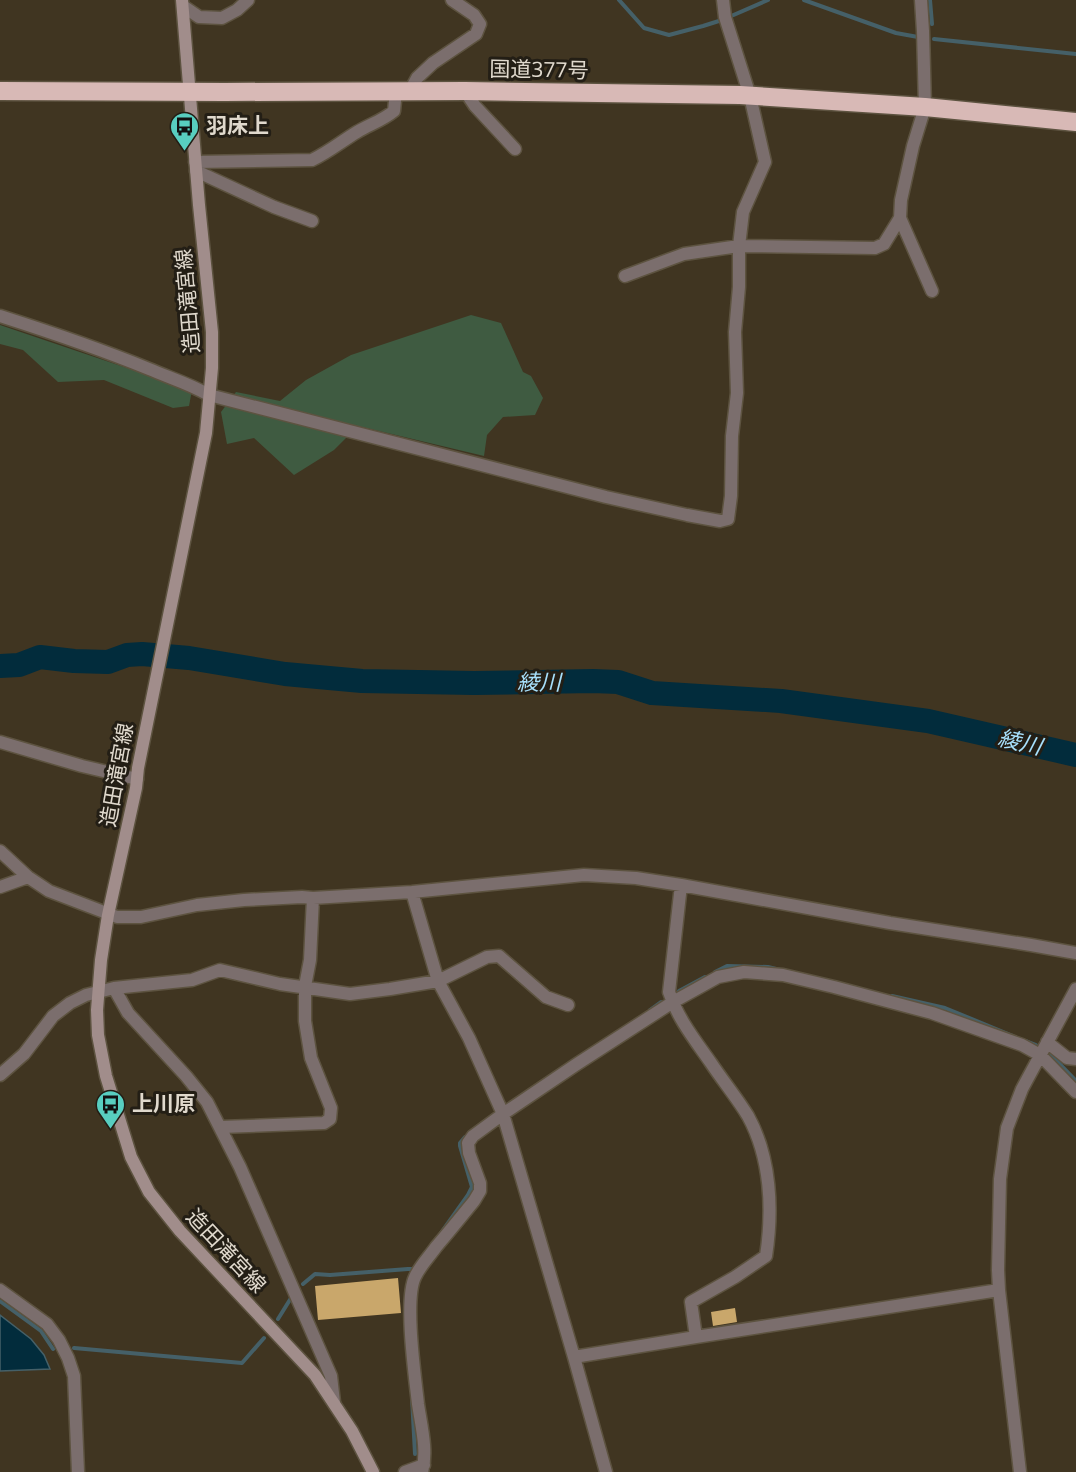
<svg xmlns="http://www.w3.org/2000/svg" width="1076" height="1472" font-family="'Open Sans','Noto Sans JP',sans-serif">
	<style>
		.green { fill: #3f5b41 }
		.water { fill: #022c3c; stroke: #456068; stroke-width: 1.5 }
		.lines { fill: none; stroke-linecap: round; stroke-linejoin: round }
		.stream { stroke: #456068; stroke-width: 4 }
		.river { stroke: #022c3c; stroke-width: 24 }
		.building { fill: #c9a76b }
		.street-casing { stroke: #5d5340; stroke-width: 15 }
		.secondary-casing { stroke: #5d5340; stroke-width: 15 }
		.highway-casing { stroke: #5d5340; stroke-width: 21 }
		.street { stroke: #7b6e6d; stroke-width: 12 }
		.secondary { stroke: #a18d8b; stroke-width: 12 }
		.highway { stroke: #d8b9b6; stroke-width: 18 }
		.labels { text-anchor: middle; stroke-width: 6; stroke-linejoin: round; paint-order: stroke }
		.street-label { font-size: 21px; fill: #e0d9cd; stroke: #231e15 }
		.poi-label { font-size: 21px; font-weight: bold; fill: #e0d9cd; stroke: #231e15; text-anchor: start }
		.water-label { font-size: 22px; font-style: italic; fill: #a7e0fc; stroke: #231e15 }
	</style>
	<rect width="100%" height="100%" fill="#403521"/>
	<path class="green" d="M471,315L501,323L523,372L531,376L543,398L535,415L503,417L487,435L484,456L358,426L334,450L294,475L254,438L227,444L221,412L236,392L280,401L306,380L351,355Z
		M0,325L192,390L189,406L173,408L104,380L58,382L23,350L0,344Z"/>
	<path class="water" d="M0,1315L31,1339L44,1355L50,1369L0,1371Z"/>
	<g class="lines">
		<path class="stream" d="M619,0L644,28L669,35L703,26L722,20L768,0
			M804,0L896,33L918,37
			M930,0L932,24
			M934,39L1076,54
			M715,972L727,966L768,967L780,970
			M679,991L705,977
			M892,996L945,1008L1013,1036
			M650,1010L661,1002
			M1026,1041L1036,1045
			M1049,1053L1076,1081
			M441,1233L468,1195L472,1187L460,1146V1143L465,1137
			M303,1284L315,1274L330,1275L408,1269H413
			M0,1301L41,1331L53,1349
			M278,1319L291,1298
			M74,1348L242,1363L264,1338
			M412,1398L415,1454"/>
		<path class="river" d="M0,666L19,665L40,657L74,661L108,662L127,655L142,654L189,658L285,674L362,681L474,683L593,681L618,682L652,693L781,701L928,721L1076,755"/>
	</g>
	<path class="building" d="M398,1278L401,1313L318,1320L315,1286Z
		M735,1308L737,1322L713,1326L711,1312Z"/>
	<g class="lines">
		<defs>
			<path id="street" d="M183,6L199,17L222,18L237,10L248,0
				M410,91L417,78L433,63L476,34L480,24L474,15L452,0
				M465,91L475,106L515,149
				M195,162L312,160C329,152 342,141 357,132C370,124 382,121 394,111L396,91
				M196,171L274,207L312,221
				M900,218L932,291
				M625,276L684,254L739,246L875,248L884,244L900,218L901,200L913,146L925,107L923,31L921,0
				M0,316C50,332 100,349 149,369C170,378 190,384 209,395L606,497L687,515L720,521L728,519L731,496L732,436L737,393L735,332L739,287V246L743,212L765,162L750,96L725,17L723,0
				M0,742L82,766L137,779
				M0,851L28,877L49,891L117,917H141L197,905L244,900L302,897L313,898L412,892L584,875L636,878L681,885L890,923L1031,945L1076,953
				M0,887L28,877
				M412,892L438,981L469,1038L503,1114L574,1357
				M114,988L192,980L220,970L280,984L350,994L390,989L438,981L487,957L499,956L546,997L568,1005
				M1047,1042L1067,1058L1076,1059
				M0,1075L24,1054L53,1016L70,1003L86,995L114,988L128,1013L186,1076L207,1102L240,1167L331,1376L334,1402
				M221,1127L324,1123L330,1119L331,1108L311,1058L305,1021V986L310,960L313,898
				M0,1290L47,1324L59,1340L68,1358L74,1376L78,1472
				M696,1337L999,1290
				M405,1472L424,1465
				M422,1472C428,1451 421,1425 418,1404C415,1376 404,1300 415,1277C420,1266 429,1257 436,1247C449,1232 461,1217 474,1201L480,1191V1183L469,1153L468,1143L473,1136L503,1114L577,1064L673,1002L718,977L744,972L783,975L834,987L932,1013L1022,1045L1040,1055L1076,1092
				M606,1472L574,1357L696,1337L691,1302L735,1277L766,1256C773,1210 771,1158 748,1116C737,1098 723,1081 711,1063C695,1040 678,1019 669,992L681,885
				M1020,1472L999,1290L998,1270L1000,1179L1007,1128L1022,1089L1076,989"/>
			<path id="secondary" d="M182,0L199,205L212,332V368L206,433L138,768L136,788L108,915L101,960L97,1010L98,1035L106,1076L131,1157L149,1192L180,1231L315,1375L352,1431L373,1472"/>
			<path id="highway" d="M0,91L225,92L465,91L740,95L925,107L1076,122"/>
		</defs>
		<use href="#street" class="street-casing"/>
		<use href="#secondary" class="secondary-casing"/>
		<use href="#highway" class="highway-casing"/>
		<use href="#street" class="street"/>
		<use href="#secondary" class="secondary"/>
		<use href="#highway" class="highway"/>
	</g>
	<defs>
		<symbol id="bus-pin" viewBox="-11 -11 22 30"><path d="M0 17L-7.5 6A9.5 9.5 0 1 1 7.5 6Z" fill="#58cec0" stroke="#231e15"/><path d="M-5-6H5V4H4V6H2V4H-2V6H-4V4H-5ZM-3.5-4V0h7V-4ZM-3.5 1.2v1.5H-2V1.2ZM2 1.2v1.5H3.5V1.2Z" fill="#111"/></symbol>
	</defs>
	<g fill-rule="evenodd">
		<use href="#bus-pin" x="168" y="110" width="33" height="45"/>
		<use href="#bus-pin" x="94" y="1088" width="33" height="45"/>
	</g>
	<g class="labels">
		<g class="street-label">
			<text transform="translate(539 70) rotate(1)" y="7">国道377号</text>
			<text transform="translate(188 301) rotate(-95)" y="7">造田滝宮線</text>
			<text transform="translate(117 775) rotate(-80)" y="7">造田滝宮線</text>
			<text transform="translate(226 1251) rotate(47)" y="7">造田滝宮線</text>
		</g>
		<g class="poi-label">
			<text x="206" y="133">羽床上</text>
			<text x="132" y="1111">上川原</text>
		</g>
		<g class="water-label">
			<text x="539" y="690">綾川</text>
			<text transform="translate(1020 742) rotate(13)" y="8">綾川</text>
		</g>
	</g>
</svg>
